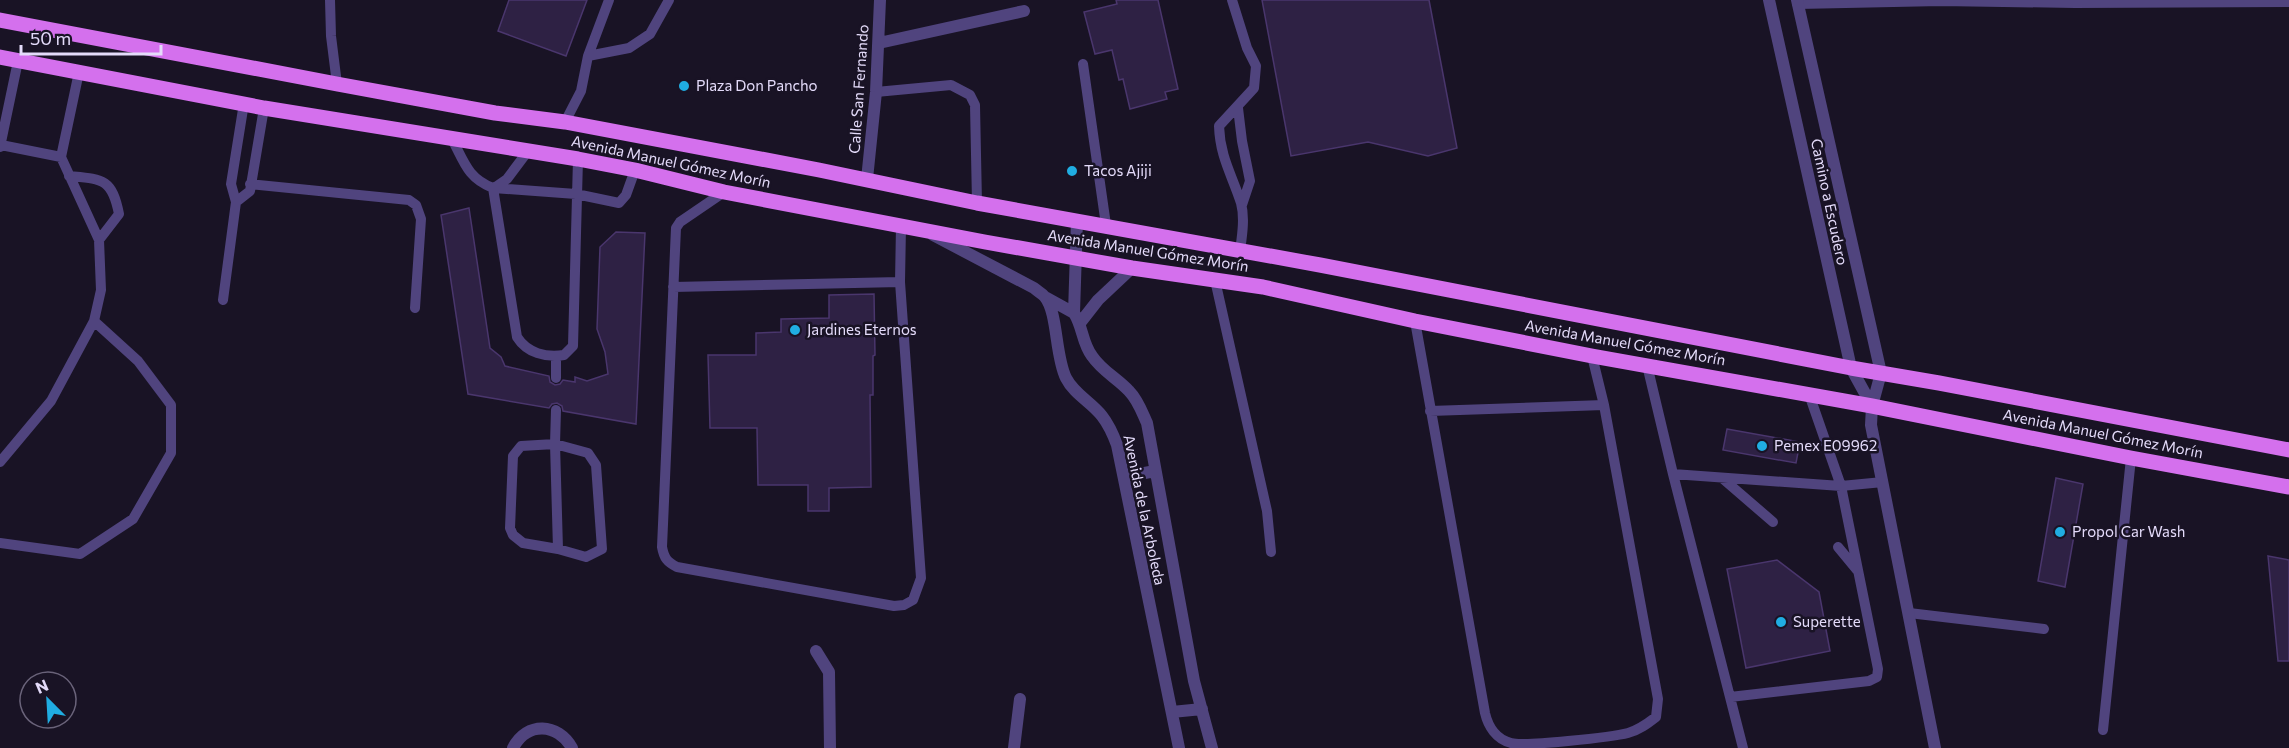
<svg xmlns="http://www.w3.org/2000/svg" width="2289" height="748" font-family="Commissioner,sans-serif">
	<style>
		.building { fill: #2e2144; stroke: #4a366d; stroke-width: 1.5 }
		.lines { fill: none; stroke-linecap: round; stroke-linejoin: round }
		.service { stroke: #50447e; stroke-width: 10 }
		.minor { stroke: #50447e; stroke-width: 12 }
		.tertiary { stroke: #50447e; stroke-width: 12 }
		.primary { stroke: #d470ed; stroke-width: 15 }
		.poi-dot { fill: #20ade2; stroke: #191325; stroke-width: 2 }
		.labels { text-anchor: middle; stroke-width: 5; stroke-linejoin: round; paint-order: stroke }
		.poi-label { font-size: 15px; fill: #e4dbfa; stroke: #191325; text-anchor: start }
		.street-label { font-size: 15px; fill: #e4dbfa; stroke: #191325 }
	</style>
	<rect width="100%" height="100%" fill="#191325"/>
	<path class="building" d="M509,0H587L566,56L498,31Z
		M1116,0H1158L1178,89L1165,92L1167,99L1130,109L1123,79L1119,80L1112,50L1095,54L1084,12L1117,4Z
		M1262,0H1429L1457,148L1428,156L1368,142L1291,156Z
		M469,208L490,348L501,357L505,366L549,376L550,382L555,385L560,384L563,380L575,382V377L587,381L608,374L605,352L597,329L600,247L616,232L645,233L636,424L563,411L562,406L557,403L552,404L549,408L468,394L441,215Z
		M874,294L875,355L873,356V395H870L871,487L829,488V511H808V485H758L757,428H710L708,355H756V333L781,332V319L829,318V295Z
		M1727,429L1800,442L1796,463L1723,450Z
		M2056,478L2083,484L2065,587L2038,581Z
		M2268,556L2289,560V661H2278Z
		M1777,560L1819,592L1830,651L1746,668L1727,569Z"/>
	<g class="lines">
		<path class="service" d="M330,0L331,36L337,84
			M1232,0L1247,48L1256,66L1254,88L1219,126C1220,157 1232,175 1241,203C1245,218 1242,236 1240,251
			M588,56L629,48L650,34L669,0
			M1083,64L1106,225
			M876,92L951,85L970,95L975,105L977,203
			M1238,108L1242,141L1250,181L1242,205
			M565,122L581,91L588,56L609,0
			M451,137C464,161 467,178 493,188L517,337C527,353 546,358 564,355L573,346L578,159
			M1,145L61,157
			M0,147L18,61
			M69,176C102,179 112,178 119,214L99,240
			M250,184L409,200L416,205L421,219L415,308
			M493,188L576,194L619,203L626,195L635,170
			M494,188L507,179L528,151
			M724,192L680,222L676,228L662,547C664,558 667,562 677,567L894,606L904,605L913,600L921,578L900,282L901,226
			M236,202L250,191L264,108
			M1215,280L1267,511L1271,552
			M673,287L900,282
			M223,300L236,202L231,184L244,103
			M1415,321L1485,713C1488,726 1496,739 1511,743C1522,747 1613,737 1628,733C1639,730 1647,724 1656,717L1658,699L1604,405L1592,356
			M1647,365L1673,474L1743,748
			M556,378V356
			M1809,394L1841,486L1883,482
			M556,410L555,444L558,549
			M1430,411L1604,405
			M555,444L588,453L596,465L602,549L586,557L558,549L523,543L513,535L510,528L513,456L521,446Z
			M0,462L51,401L94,321L101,290L99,240L61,157L79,72
			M1673,474L1841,486L1878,669L1877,677L1869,681L1730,697
			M1722,478L1773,522
			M0,543L80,554L133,519L171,453V405L138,361L94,321
			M1838,547L1857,570
			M1909,613L2044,629
			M2103,730L2131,458"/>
		<path class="minor" d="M1798,3L1941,0L2075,2L2289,1
			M879,43L1024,11
			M867,179L876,92L880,0
			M1077,220L1074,313C1083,327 1082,343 1092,356C1102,371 1117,378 1129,391C1138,400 1142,412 1147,423L1194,681L1212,748
			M933,235L1034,288C1037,291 1042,293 1045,297C1058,313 1055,356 1066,378C1074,394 1091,402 1102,416C1109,425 1113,434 1117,445L1179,748
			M1045,297L1074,313
			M1080,323L1098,300L1132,268
			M1124,477L1155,471
			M816,651L829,672L830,748
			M1172,712L1202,709
			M513,748C527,721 558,723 572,748
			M1014,748L1020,699"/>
		<path class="tertiary" d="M1769,0L1851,368L1872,406
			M1797,0L1881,373L1872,406L1871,425L1935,748"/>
		<path class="primary" d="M0,20L337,84L495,113L565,122L819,170L977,203L1320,265L1851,368L1939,383L2289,450
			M0,57L264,108L578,159L635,170L724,192L985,242L1132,268L1263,287L1415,321L1592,356L1872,406L2131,458L2289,487"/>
	</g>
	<g class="poi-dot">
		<circle cx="684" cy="86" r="6"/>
		<circle cx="1072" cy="171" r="6"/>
		<circle cx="795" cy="330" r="6"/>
		<circle cx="1762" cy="446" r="6"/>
		<circle cx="2060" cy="532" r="6"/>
		<circle cx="1781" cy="622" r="6"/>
	</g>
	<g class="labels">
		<g class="poi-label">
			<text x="696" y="91">Plaza Don Pancho</text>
			<text x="1084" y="176">Tacos Ajiji</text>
			<text x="807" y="335">Jardines Eternos</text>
			<text x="1774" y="451">Pemex E09962</text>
			<text x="2072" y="537">Propol Car Wash</text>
			<text x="1793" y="627">Superette</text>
		</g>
		<g class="street-label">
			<text transform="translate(859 89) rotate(-86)" y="5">Calle San Fernando</text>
			<text transform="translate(671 162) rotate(12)" y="5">Avenida Manuel Gómez Morín</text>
			<text transform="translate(1829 202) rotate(78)" y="5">Camino a Escudero</text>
			<text transform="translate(1148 251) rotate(9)" y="5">Avenida Manuel Gómez Morín</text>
			<text transform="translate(1625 343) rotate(10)" y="5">Avenida Manuel Gómez Morín</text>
			<text transform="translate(2103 434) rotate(11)" y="5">Avenida Manuel Gómez Morín</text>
			<text transform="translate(1144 510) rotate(78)" y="5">Avenida de la Arboleda</text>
		</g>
	</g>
	<g transform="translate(48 700) rotate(336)"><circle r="28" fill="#191325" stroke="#6a637a" stroke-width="1.5"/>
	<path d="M0-4.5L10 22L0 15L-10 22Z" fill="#20ade2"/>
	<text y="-9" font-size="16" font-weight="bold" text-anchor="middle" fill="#e4dbfa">N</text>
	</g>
	<path d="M21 45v9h140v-9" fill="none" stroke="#e4dbfa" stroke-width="3"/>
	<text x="30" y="45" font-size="18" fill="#e4dbfa" stroke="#191325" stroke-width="4.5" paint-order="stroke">50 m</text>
</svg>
